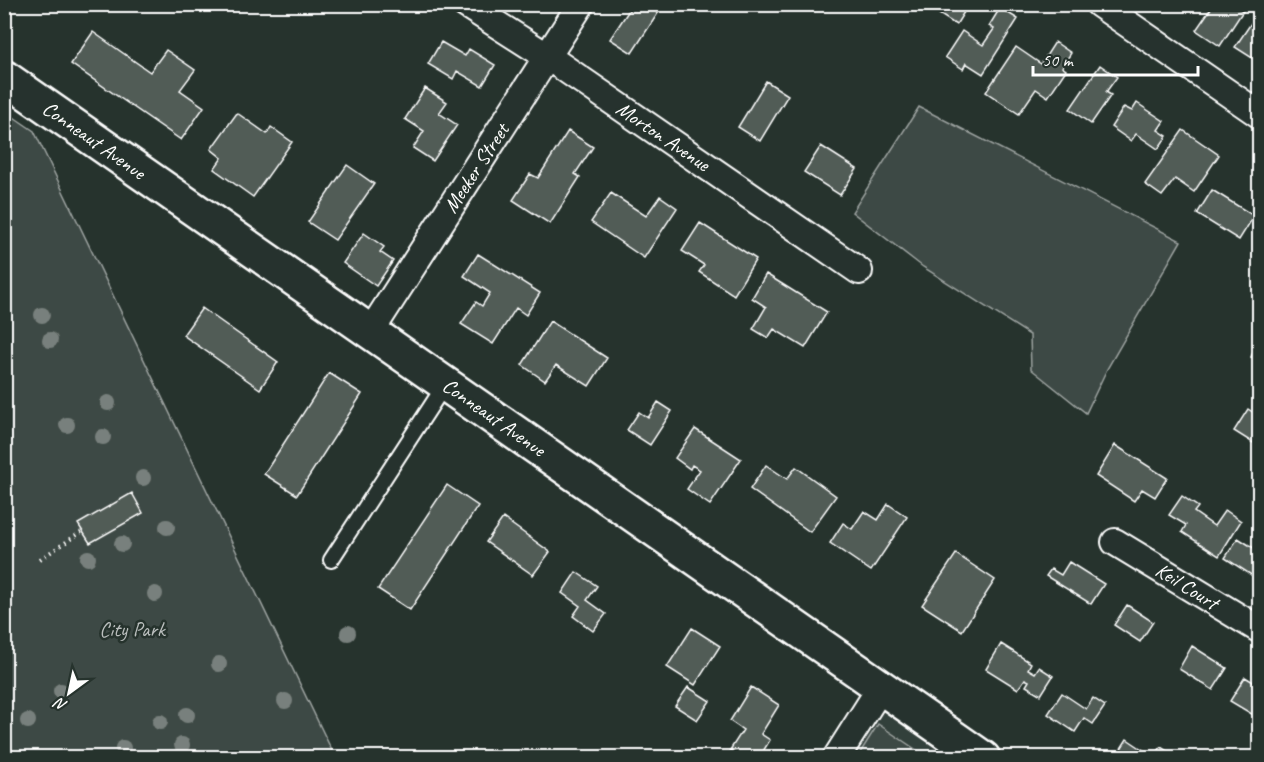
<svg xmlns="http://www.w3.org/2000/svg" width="1264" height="762" font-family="Caveat,sans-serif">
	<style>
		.built { fill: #333f3a }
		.green { fill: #3e4944; stroke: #9ea4a2; stroke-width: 1.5 }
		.building { fill: #515c57; stroke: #fff; stroke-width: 1.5 }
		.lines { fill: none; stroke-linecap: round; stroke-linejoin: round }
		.lane-casing { stroke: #fff; stroke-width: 18 }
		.street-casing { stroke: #fff; stroke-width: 30 }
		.secondary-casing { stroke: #fff; stroke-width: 38 }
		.path { stroke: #fff; stroke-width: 4; stroke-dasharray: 1.5 4.5; stroke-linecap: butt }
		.lane { stroke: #26332d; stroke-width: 14 }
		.street { stroke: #26332d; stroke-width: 26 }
		.secondary { stroke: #26332d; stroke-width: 33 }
		.tree { fill: #78807d }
		.labels { text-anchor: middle; stroke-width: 5; stroke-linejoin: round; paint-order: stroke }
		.street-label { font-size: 21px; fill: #fff; stroke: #26332d }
		.park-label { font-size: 21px; fill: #bbbfbe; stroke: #26332d }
	</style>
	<rect width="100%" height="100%" fill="#26332d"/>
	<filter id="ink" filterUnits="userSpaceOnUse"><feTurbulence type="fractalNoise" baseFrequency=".0167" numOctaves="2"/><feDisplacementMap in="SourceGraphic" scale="12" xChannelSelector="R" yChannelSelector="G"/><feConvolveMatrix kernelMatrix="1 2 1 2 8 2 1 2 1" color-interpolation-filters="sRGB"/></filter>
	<g filter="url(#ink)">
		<path class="built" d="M881,687L983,758H836Z"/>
		<path class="green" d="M919,107L1181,241L1107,369L1086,413L1031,369L1030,335L923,267L852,212Z
			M5,111L34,131L335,757H5Z
			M878,724L927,757H860L858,756Z"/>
		<path class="building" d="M633,4H664L632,53L610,39Z
			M945,4H969L956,25L939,14Z
			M1214,4H1238L1236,7L1243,11L1220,46L1196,30Z
			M1000,8L1018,19L983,74L966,63L963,69L945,57L962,31L983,45L994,29L989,26Z
			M1258,13L1260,14V63L1235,47Z
			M93,32L150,72L166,50L195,70L180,90L204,107L181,140L71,64Z
			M441,42L465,56L469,49L495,65L482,86L457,71L453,79L428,64Z
			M1055,42L1071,53L1062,67L1066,70L1048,97L1036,89L1019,114L986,92L1016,47L1041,64Z
			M1100,65L1117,77L1106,92L1111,95L1091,124L1070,109Z
			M766,81L788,95L760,141L738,127Z
			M425,88L447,102L439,113L457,125L433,161L413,148L424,131L405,119Z
			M1137,103L1164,121L1158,130L1167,136L1158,149L1136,134L1131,141L1111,127L1124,107L1132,111Z
			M237,113L267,134L271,127L292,142L253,197L214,169L222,158L211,149Z
			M1183,130L1219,155L1194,192L1175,179L1162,196L1145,184Z
			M568,131L593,147L575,174L580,177L550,224L513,200L530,174L538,178Z
			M821,146L857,169L840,195L804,172Z
			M347,165L374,184L335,240L308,222Z
			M1212,190L1254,216L1239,240L1197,214Z
			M611,193L646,216L660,196L677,208L644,258L591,222Z
			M700,223L756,259L734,295L699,272L704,265L682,251Z
			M364,233L384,247L380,252L393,261L376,286L343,263Z
			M478,254L540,293L526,315L516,308L493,344L461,324L476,302L482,306L490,293L464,276Z
			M766,274L827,312L805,348L774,329L768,338L753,329L766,307L752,298Z
			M202,308L278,362L260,389L183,335Z
			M550,321L607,358L589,386L556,365L545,381L522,365Z
			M1260,336V361L1251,357Z
			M329,373L362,394L297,495L264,474Z
			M658,402L672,411L650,445L627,430L639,412L648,418Z
			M1248,409L1260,417V437L1257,436L1253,443L1234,431Z
			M695,429L741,459L710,505L687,489L700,470L692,465L690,469L675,458Z
			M1115,445L1167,478L1155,497L1142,489L1134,501L1096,476Z
			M766,465L787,479L796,467L836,496L810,532L750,489Z
			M447,485L478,506L410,610L378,589Z
			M132,493L143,513L90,543L78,524Z
			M1182,496L1198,507L1194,512L1214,526L1225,510L1241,521L1219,556L1182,532L1186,525L1169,515Z
			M888,504L907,517L871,571L830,543L843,523L852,529L864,511L878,520Z
			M503,518L550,552L533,575L486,542Z
			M1238,538L1260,552L1259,580L1225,558Z
			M956,554L995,580L962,631L922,605Z
			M1069,562L1104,584L1091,604L1046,576L1051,569L1061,575Z
			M576,572L597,586L587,600L606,614L593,631L573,616L580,606L562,593Z
			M1127,605L1153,622L1140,642L1114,625Z
			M692,628L720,646L695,685L667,667Z
			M1001,644L1031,663L1028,669L1035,673L1039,667L1053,676L1041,695L1026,686L1029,681L1025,679L1018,689L986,669Z
			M1192,646L1227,668L1213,690L1179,669Z
			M1245,677L1260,686V719L1230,701Z
			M688,687L710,701L697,720L675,706Z
			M751,687L779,705L761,734L770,740L759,758H742L730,750L743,730L730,721Z
			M1062,693L1086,709L1093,698L1105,706L1093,724L1084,718L1075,732L1048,714Z
			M1127,739L1154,757L1161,747L1170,753L1167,758H1115Z"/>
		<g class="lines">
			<defs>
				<path id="lane" d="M331,560L446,383"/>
				<path id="street" d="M465,4L548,57L859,271
					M1099,4L1260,115
					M371,331L581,4
					M1115,542L1260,630
					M836,758L881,687"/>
				<path id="secondary" d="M4,77L983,758"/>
			</defs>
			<use href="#lane" class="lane-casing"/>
			<use href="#street" class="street-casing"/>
			<use href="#secondary" class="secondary-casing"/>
			<path class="path" d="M40,559L83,531"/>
			<use href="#lane" class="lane"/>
			<use href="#street" class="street"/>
			<use href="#secondary" class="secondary"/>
		</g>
		<g class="tree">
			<circle cx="42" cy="315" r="8"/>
			<circle cx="50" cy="340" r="8"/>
			<circle cx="108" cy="403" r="8"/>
			<circle cx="67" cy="425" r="8"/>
			<circle cx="103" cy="437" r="8"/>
			<circle cx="143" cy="478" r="8"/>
			<circle cx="167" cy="527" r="8"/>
			<circle cx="122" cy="544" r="8"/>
			<circle cx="88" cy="558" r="8"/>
			<circle cx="155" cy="594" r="8"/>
			<circle cx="348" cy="633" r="8"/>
			<circle cx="219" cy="664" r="8"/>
			<circle cx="61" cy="691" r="8"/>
			<circle cx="285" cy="701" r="8"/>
			<circle cx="187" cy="715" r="8"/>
			<circle cx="28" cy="721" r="8"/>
			<circle cx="160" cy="722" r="8"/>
			<circle cx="182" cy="745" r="8"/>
			<circle cx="123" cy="748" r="8"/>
		</g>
	</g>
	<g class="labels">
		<g class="street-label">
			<text transform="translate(663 136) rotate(34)" y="7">Morton Avenue</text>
			<text transform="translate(94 140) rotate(35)" y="7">Conneaut Avenue</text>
			<text transform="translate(476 168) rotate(-57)" y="7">Meeker Street</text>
			<text transform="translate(494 417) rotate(35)" y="7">Conneaut Avenue</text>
			<text transform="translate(1187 586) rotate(32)" y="7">Keil Court</text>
		</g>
		<g class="park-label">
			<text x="132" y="636">City Park</text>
		</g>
	</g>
	<rect width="1264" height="762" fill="none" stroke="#26332d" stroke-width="24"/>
	<rect x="12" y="12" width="1240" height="738" fill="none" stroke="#fff" stroke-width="2" filter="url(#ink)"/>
	<g transform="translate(69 693) rotate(213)" stroke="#26332d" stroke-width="4.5" paint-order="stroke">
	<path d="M0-4.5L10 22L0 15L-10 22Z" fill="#ffffff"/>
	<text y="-9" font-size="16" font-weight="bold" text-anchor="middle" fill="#ffffff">N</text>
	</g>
	<path d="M1033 66v9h165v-9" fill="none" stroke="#ffffff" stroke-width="3"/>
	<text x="1042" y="66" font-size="18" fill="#ffffff" stroke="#26332d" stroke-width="4.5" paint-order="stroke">50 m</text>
</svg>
